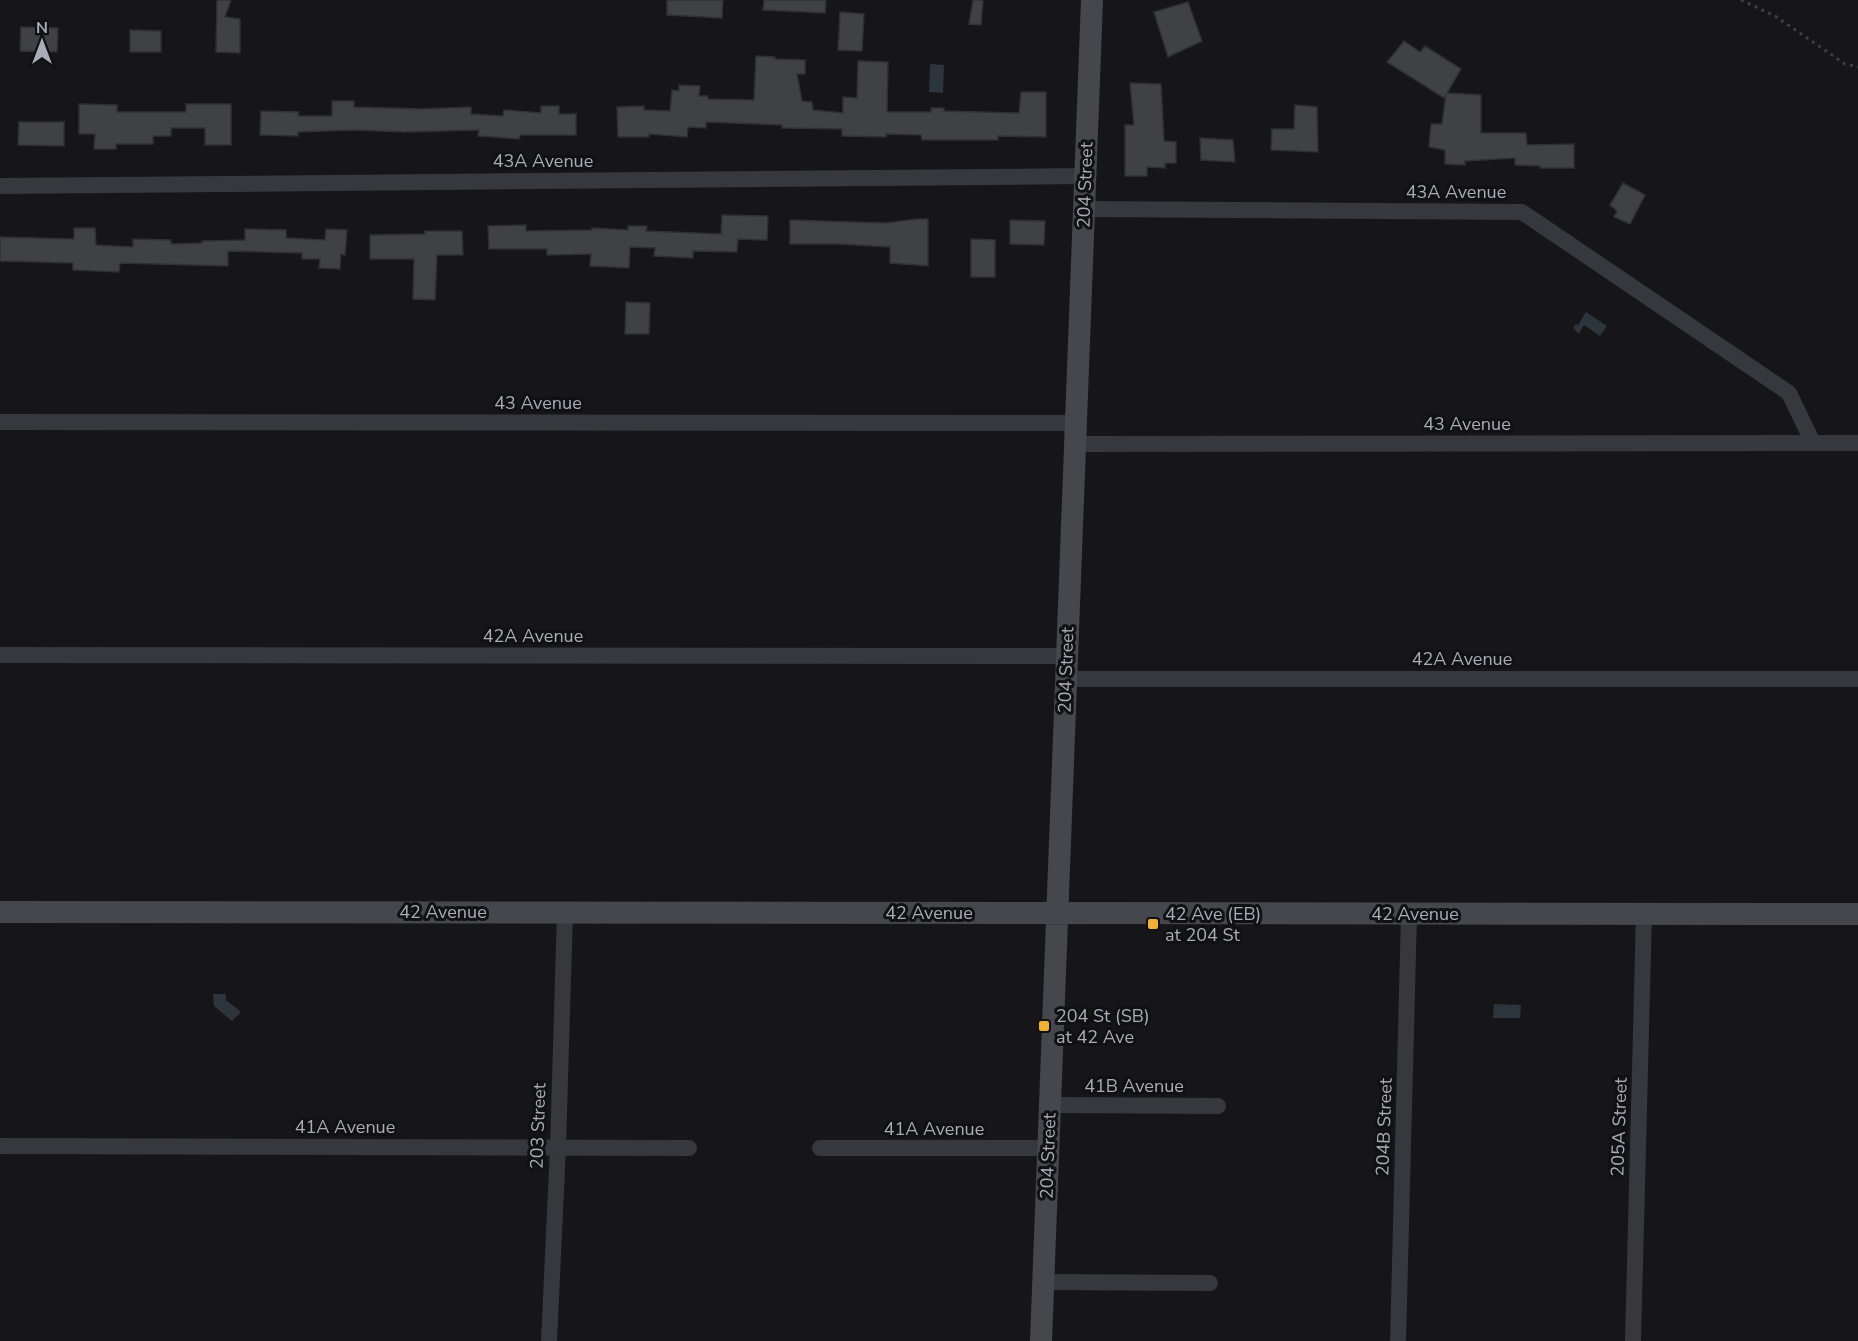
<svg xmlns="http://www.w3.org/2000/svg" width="1858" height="1341" font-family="'Nunito Sans',sans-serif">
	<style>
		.water { fill: #2c353c }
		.building { fill: #404145; stroke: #303034; stroke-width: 1.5 }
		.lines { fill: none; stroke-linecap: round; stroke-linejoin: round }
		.path { stroke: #3d3f44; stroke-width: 3; stroke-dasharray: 3 4.5; stroke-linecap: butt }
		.street { stroke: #37383d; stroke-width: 16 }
		.secondary { stroke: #45474d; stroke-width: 22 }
		.poi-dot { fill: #f2b134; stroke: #111113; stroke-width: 2 }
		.labels { text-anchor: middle; stroke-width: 6; stroke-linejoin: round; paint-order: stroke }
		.street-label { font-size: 18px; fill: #a8adb8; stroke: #111113 }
		.poi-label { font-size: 18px; fill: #a8adb8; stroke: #111113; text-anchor: start }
	</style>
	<rect width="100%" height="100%" fill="#161618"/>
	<path class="water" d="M930,64L944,65L943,93L929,92Z
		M1586,312L1607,326L1600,336L1584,325L1579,334L1573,328L1576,324L1578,325Z
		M213,994H226V1000L241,1012L232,1021L214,1006Z
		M1494,1004L1521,1005L1520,1018H1493Z"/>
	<path class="building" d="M217,0H231L225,17L240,19V53L216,52Z
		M667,0H723L722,18L667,15Z
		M764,0H826L825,13L763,10Z
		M973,0H983L981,25L969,24Z
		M1188,2L1202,41L1168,57L1154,12Z
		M840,12L864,14L862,51L838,50Z
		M21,27L58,28L57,52L20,51Z
		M130,30L161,31V52H130Z
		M1404,41L1420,52L1425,46L1461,69L1447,93L1481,95V133H1526L1527,145L1574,144V168H1540V166L1515,165V158L1465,161V165L1445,164V150L1429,147L1431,124H1442L1446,95L1444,98L1387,62Z
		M756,56L775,57V59L805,60V74H797L802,101L812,102L813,110L843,113V97L857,98L858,61L888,62L887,112H931V108H944V111L1019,113L1021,92H1046V137L998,136V140H922L921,135L886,134V137L842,136V129L782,128V125L706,122V128L688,127L687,137L649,134V137H618L617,107L644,106V110L670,111L672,90L679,91V85L700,86L699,96H708V99L754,100Z
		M1130,83L1161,84L1164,141L1176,142V163H1165V168L1147,167V176H1125V125H1134Z
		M332,101H354V107L424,109L471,107V114L503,116L504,110L541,113V106H559V114H576V135H520L519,139L478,136L479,130L405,132L354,130L298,132V136L260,135L261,111L299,112L298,116H332Z
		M79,104L117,105V112H186V104H231V145H205V128H171V136H153V144H116V149H94L95,134H79Z
		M1295,105L1317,107L1318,152L1271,150L1272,129H1294Z
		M19,122H64V146L18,145Z
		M1200,138L1233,140L1235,162L1201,160Z
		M1623,183L1645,195L1630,224L1614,217L1617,211L1610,205Z
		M722,215L768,216L767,240L738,239L737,252L693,251V258L654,256L655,248L630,247L629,268L590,266L591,254L547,255V249H489L488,226L526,225V231L592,230V228L628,230V226H647L646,231L721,234Z
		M918,219H928V266L890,263V247L839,244H790V220L885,223Z
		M1010,220L1045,221L1044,245L1010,244Z
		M74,228H95L96,245L133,247V239L171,240V244L202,243V241L245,240V229L286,230V238L325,240L326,229L347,230L345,255L341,254L340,269L319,268L320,259H302V253L228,251V266L120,263L119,272L73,270V263L0,261V237L74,239Z
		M425,231H462L463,255H437L435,300L413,299L414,259H370V235L425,234Z
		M971,239L995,240V277H971Z
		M626,302L650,303L649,334H625Z"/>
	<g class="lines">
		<path class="path" d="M1741,0L1775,16L1845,64L1858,67"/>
		<path class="street" d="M0,186L1086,176
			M1084,209L1522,212L1789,393L1813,443
			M0,422L1076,423
			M1075,444L1858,443
			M0,655L1067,656
			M1066,679H1858
			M1050,1105L1218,1106
			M0,1146L689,1148
			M820,1148H1048
			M1043,1282L1210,1283
			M549,1341L558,1147L565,912
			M1398,1341L1409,914
			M1633,1341L1644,914"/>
		<path class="secondary" d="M0,912L1858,914
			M1041,1341L1092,0"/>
	</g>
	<g class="poi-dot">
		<rect x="1147" y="918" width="12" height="12" rx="3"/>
		<rect x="1038" y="1020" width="12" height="12" rx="3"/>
	</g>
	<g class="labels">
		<g class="street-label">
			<text x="543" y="167">43A Avenue</text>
			<text transform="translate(1085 185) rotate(-88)" y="6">204 Street</text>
			<text x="1456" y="198">43A Avenue</text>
			<text x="538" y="409">43 Avenue</text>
			<text x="1467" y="430">43 Avenue</text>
			<text x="533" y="642">42A Avenue</text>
			<text x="1462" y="665">42A Avenue</text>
			<text transform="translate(1066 670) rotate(-88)" y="6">204 Street</text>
			<text x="443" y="918">42 Avenue</text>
			<text x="929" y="919">42 Avenue</text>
			<text x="1415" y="920">42 Avenue</text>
			<text x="1134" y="1092">41B Avenue</text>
			<text transform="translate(538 1126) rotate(-88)" y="6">203 Street</text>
			<text x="345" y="1133">41A Avenue</text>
			<text transform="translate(1384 1127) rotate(-88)" y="6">204B Street</text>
			<text transform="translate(1619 1127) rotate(-88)" y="6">205A Street</text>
			<text x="934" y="1135">41A Avenue</text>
			<text transform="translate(1048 1156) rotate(-88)" y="6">204 Street</text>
		</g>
		<g class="poi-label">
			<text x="1165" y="920">42 Ave (EB)<tspan x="1165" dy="21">at 204 St</tspan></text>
			<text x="1056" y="1022">204 St (SB)<tspan x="1056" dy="21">at 42 Ave</tspan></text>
		</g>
	</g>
	<g transform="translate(42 42)" stroke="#111113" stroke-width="4.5" paint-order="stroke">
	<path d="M0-4.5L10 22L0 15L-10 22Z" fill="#a8adb8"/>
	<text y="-9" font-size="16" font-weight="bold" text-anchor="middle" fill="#a8adb8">N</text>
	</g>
</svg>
